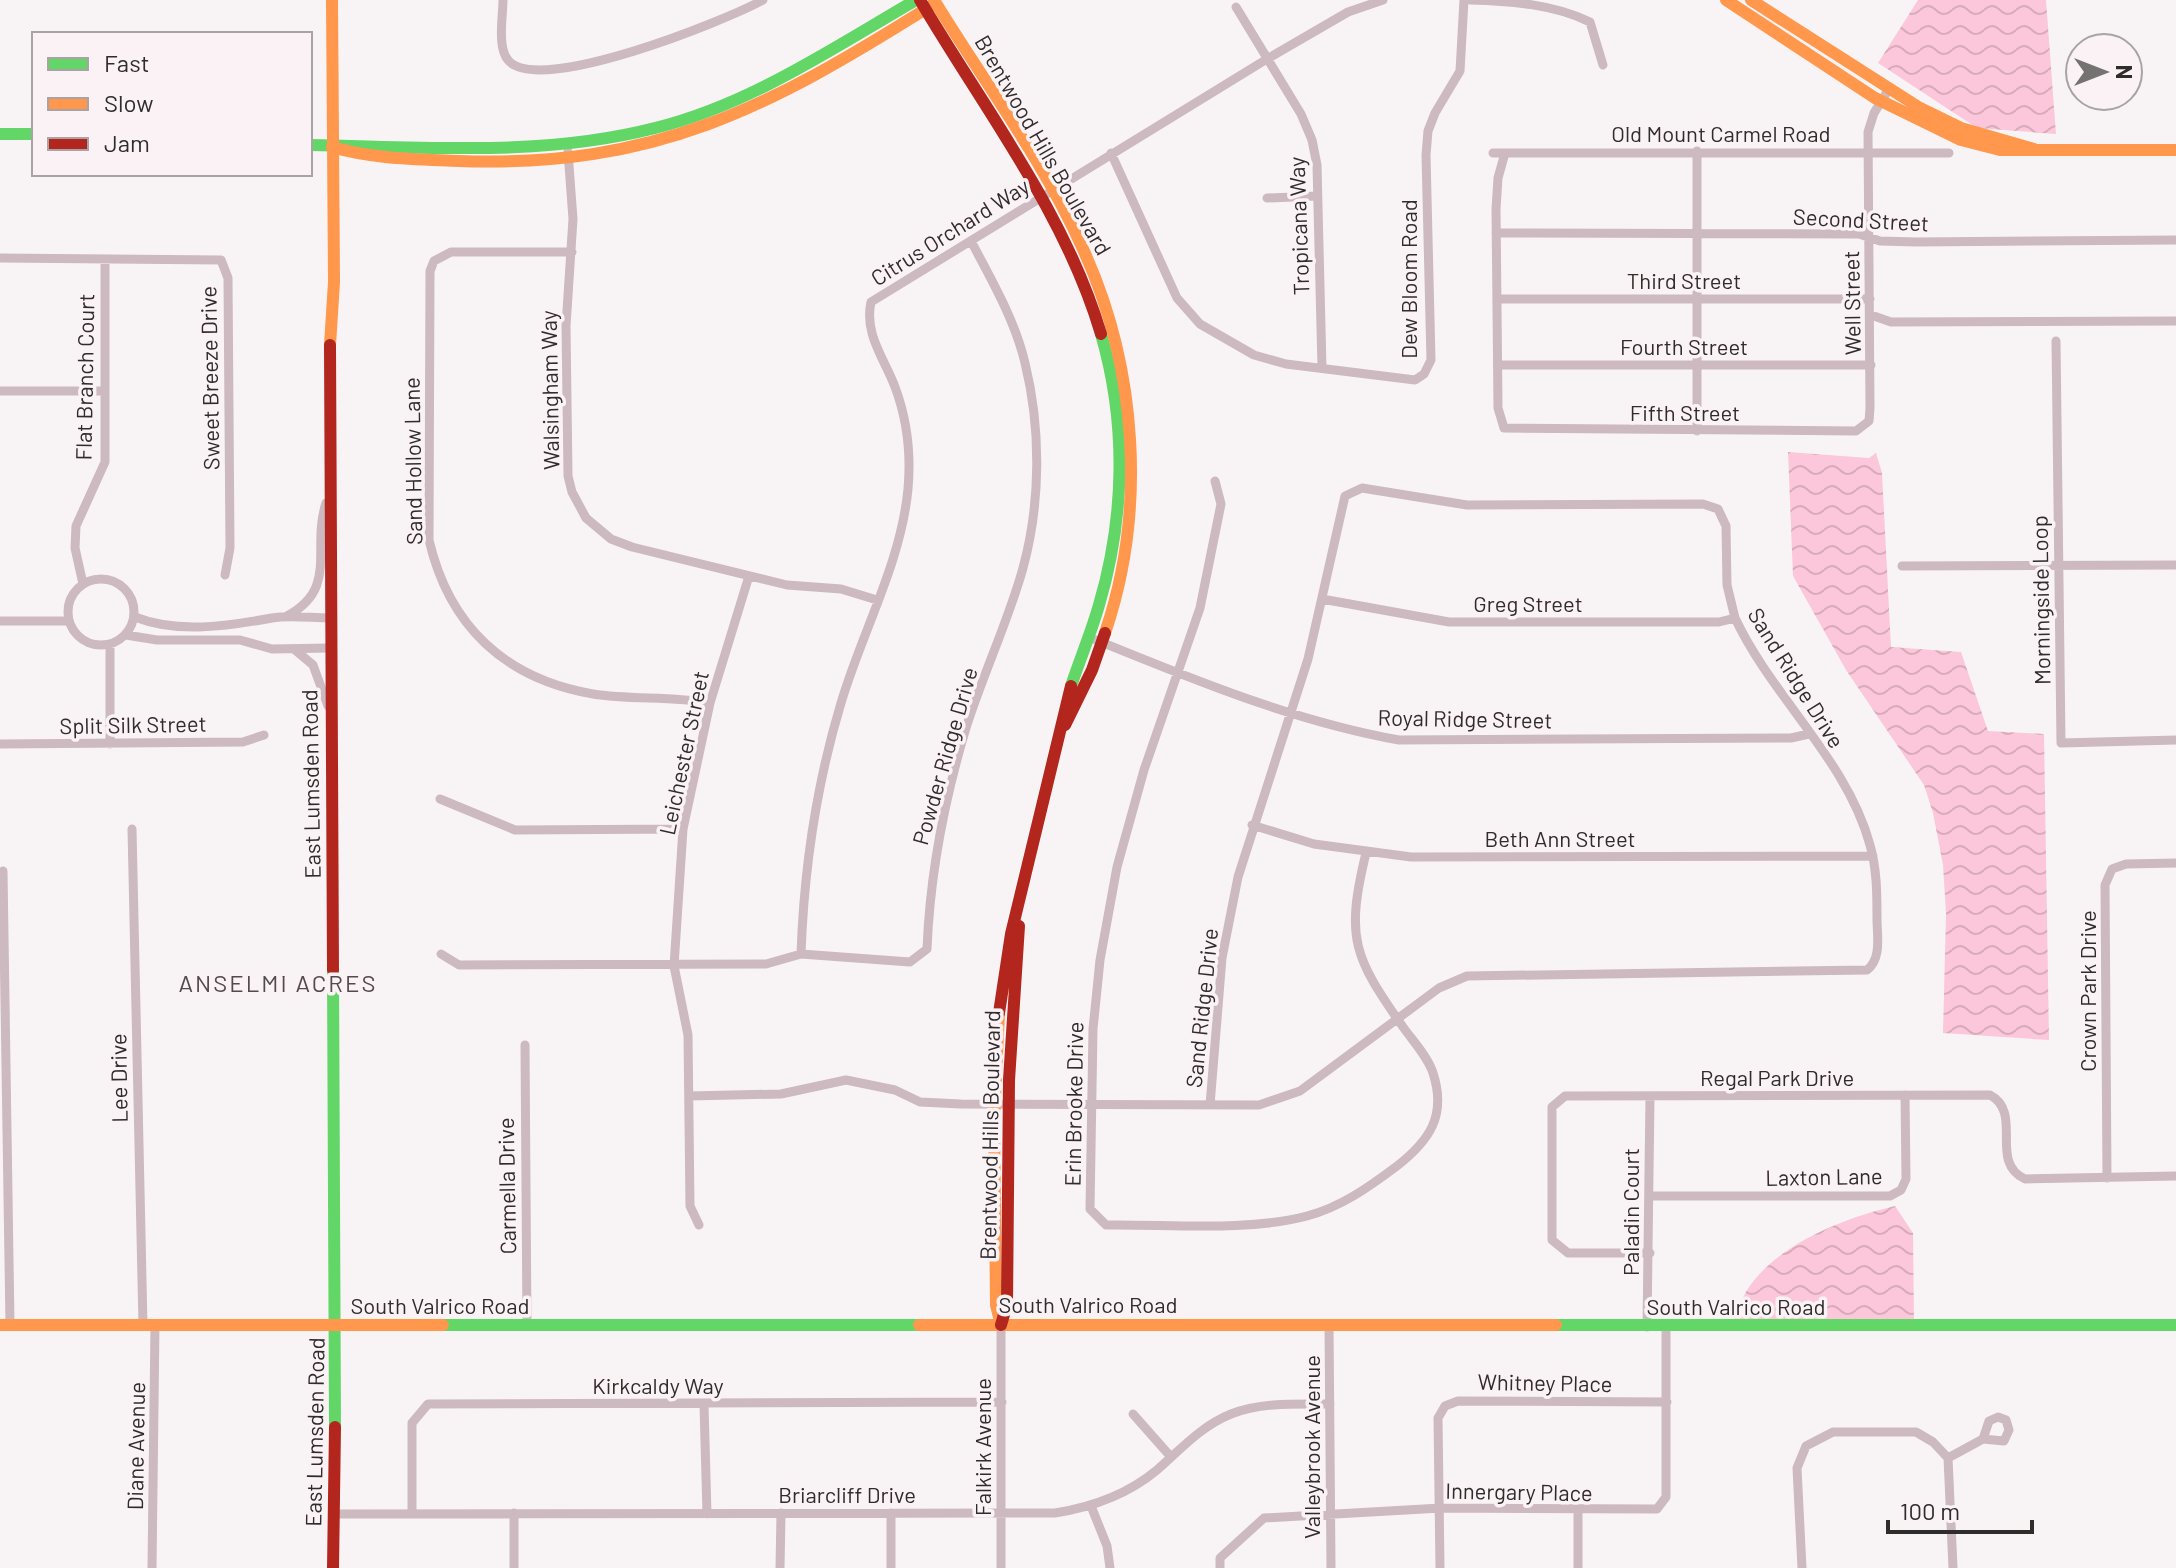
<svg xmlns="http://www.w3.org/2000/svg" width="2176" height="1568" font-family="Barlow,sans-serif">
	<style>
		.water { fill: url(#water-waves) }
		.lines { fill: none; stroke-linecap: round; stroke-linejoin: round }
		.street { stroke: #cdb9c0; stroke-width: 9 }
		.fast { stroke: #63d668; stroke-width: 12 }
		.slow { stroke: #ff974d; stroke-width: 12 }
		.jam { stroke: #b3261e; stroke-width: 12 }
		.labels { text-anchor: middle; stroke-width: 7; stroke-linejoin: round; paint-order: stroke }
		.street-label { font-size: 22px; fill: #2f2c2c; stroke: #faf2f4 }
		.neighbourhood-label { font-size: 24px; letter-spacing: 2px; fill: #524b4d; stroke: #faf2f4 }
	</style>
	<defs>
		<pattern id="water-waves" width="16" height="10" patternUnits="userSpaceOnUse" patternTransform="scale(2)"><rect width="16" height="10" fill="#fcc7da"/><path d="M0 5q4-4 8 0t8 0" fill="none" stroke="#d8abbb"/></pattern>
	</defs>
	<rect width="100%" height="100%" fill="#f8f4f5"/>
	<path class="water" d="M1918,0H2046L2056,134L1977,128L1878,63Z
		M1788,452L1869,458L1876,453L1882,473L1891,647L1961,652L1988,731L2044,734L2049,1040L1943,1033L1946,913L1943,865L1933,813L1924,785L1846,670L1793,576Z
		M1895,1206L1913,1233L1914,1321H1733C1738,1311 1742,1297 1749,1287C1780,1243 1844,1218 1895,1206Z"/>
	<g class="lines">
		<path class="street" d="M503,0C503,16 497,47 508,60C537,97 727,20 763,0
			M1470,0C1509,1 1554,4 1590,22L1603,65
			M1236,7L1301,114L1312,140L1317,165L1322,368
			M1697,151V431
			M568,152L573,219L566,326L568,476L572,492L586,518L611,539L632,547L787,585L841,589L877,600
			M1111,153L1177,298L1200,324L1254,355L1286,364L1415,380L1424,374L1431,360L1426,155L1428,131L1435,113L1460,71L1464,0
			M1493,153H1949
			M1505,153L1498,178L1496,209L1498,408L1504,428L1856,431L1869,421L1870,408L1868,132L1874,113L1889,89
			M1267,198L1317,196
			M1496,233L1859,234L1880,241L1916,242L2176,240
			M572,252H451L434,261L430,271L429,540C449,626 505,679 593,694C631,700 671,696 710,703
			M0,258L221,260L228,278L230,548L225,575
			M1497,299H1870
			M1871,315L1891,322L2176,321
			M2056,341L2061,743L2176,740
			M1498,365H1871
			M0,391H104
			M1215,481L1221,504L1200,608L1144,770L1117,867L1100,960L1093,1029L1090,1209L1106,1225C1168,1224 1247,1232 1307,1216C1341,1207 1369,1187 1397,1166C1429,1141 1447,1116 1433,1073C1428,1057 1413,1041 1403,1027C1354,957 1345,939 1366,853
			M1902,566L2176,565
			M68 612a33 33 0 1 1 66 0a33 33 0 1 1-66 0Z
			M83,584L75,548L76,526L105,462V260
			M1322,599L1449,622H1719L1735,618
			M287,616C339,588 311,549 326,503
			M135,617C178,634 228,626 272,618C290,615 311,618 329,618
			M0,621H69
			M126,635L157,640H240L272,649L329,648
			M1096,640C1194,680 1294,721 1399,740L1791,738L1809,734
			M294,649L313,665L328,706
			M0,744L243,742L264,735
			M110,744V645
			M440,799L515,830L683,829
			M1252,825L1314,844L1411,857L1873,856
			M132,829L143,1325
			M3,871L10,1325
			M441,954L459,965L766,964L801,954L910,962L927,949C930,873 944,801 966,728C983,674 1008,622 1023,568C1041,502 1041,428 1025,363C1015,320 991,279 971,241
			M801,954C804,867 816,786 841,703C862,632 901,563 908,489C911,455 907,419 895,387C884,358 864,334 871,302L1267,59L1348,12L1383,0
			M525,1045L527,1326
			M689,1096L781,1094L846,1080L895,1090L920,1102L961,1104L1259,1105L1300,1091L1439,988L1467,976L1867,970C1882,958 1877,936 1877,919C1877,894 1877,869 1870,845C1847,760 1772,697 1735,618L1727,585L1726,526L1718,509L1703,504L1467,505L1362,488L1345,496L1308,659L1238,877L1222,958L1210,1105
			M2107,1178L2105,885L2112,869L2126,864L2176,863
			M1650,1196H1890L1901,1190L1906,1179L1905,1095
			M699,1225L690,1206L688,1035L674,966L683,829L710,703L749,576
			M1650,1253H1568L1552,1240V1107L1565,1096L1990,1095C2024,1113 1988,1162 2025,1179L2176,1176
			M1329,1325L1331,1568
			M1647,1327L1650,1096
			M704,1405L707,1514
			M1133,1414L1171,1457
			M1948,1458L1983,1439L2004,1441L2009,1430L2006,1420L1998,1417L1989,1421L1983,1439
			M1091,1506L1107,1546L1110,1568
			M1578,1511V1568
			M412,1513V1423L428,1404L1002,1402
			M514,1513V1568
			M334,1514L1055,1513C1093,1507 1127,1495 1157,1470C1180,1450 1201,1426 1231,1414C1262,1402 1297,1404 1330,1404
			M152,1568L155,1325
			M780,1568L781,1513
			M891,1568V1513
			M1001,1568V1325
			M1220,1568V1558L1264,1518L1441,1508L1657,1509L1666,1497V1327
			M1440,1568L1438,1418L1445,1406L1458,1401L1667,1402
			M1802,1568L1797,1468L1806,1446L1833,1432H1916L1933,1442L1948,1458L1953,1568"/>
		<path class="fast" d="M0,134H34
			M310,145C425,147 542,157 655,128C749,105 833,48 916,0
			M1071,686C1080,659 1091,633 1099,605C1125,517 1127,423 1101,334
			M333,970L335,1427
			M443,1325H919
			M1556,1325H2176"/>
		<path class="slow" d="M934,0C984,82 1044,161 1083,249C1137,367 1147,510 1105,633
			M1726,0L1875,98L1961,140L2000,150H2176
			M1751,0L1920,108L1961,128L2034,149
			M332,147C373,159 416,159 459,161C655,168 768,108 929,7
			M330,345L334,282L332,0
			M999,1013L994,1119L996,1305L1001,1325
			M0,1325H443
			M919,1325H1556"/>
		<path class="jam" d="M920,0C984,109 1065,212 1101,334
			M330,345L333,970
			M1065,725L1092,670L1105,633
			M999,1013L1011,934L1071,686
			M1001,1325L1007,1304L1009,1080L1019,926
			M333,1568L335,1427"/>
	</g>
	<g class="labels">
		<g class="street-label">
			<text x="1721" y="142">Old Mount Carmel Road</text>
			<text transform="translate(1043 145) rotate(60)" y="8">Brentwood Hills Boulevard</text>
			<text transform="translate(1861 220) rotate(3)" y="8">Second Street</text>
			<text transform="translate(1299 226) rotate(-92)" y="8">Tropicana Way</text>
			<text transform="translate(950 232) rotate(-32)" y="8">Citrus Orchard Way</text>
			<text transform="translate(1409 279) rotate(-90)" y="8">Dew Bloom Road</text>
			<text x="1684" y="289">Third Street</text>
			<text transform="translate(1852 303) rotate(-91)" y="8">Well Street</text>
			<text x="1684" y="355">Fourth Street</text>
			<text transform="translate(85 377) rotate(-89)" y="8">Flat Branch Court</text>
			<text transform="translate(210 378) rotate(-91)" y="8">Sweet Breeze Drive</text>
			<text transform="translate(550 390) rotate(-91)" y="8">Walsingham Way</text>
			<text x="1685" y="421">Fifth Street</text>
			<text transform="translate(413 461) rotate(-91)" y="8">Sand Hollow Lane</text>
			<text transform="translate(2041 600) rotate(-91)" y="8">Morningside Loop</text>
			<text x="1528" y="612">Greg Street</text>
			<text transform="translate(1796 678) rotate(58)" y="8">Sand Ridge Drive</text>
			<text transform="translate(1465 719) rotate(1)" y="8">Royal Ridge Street</text>
			<text transform="translate(133 725) rotate(-1)" y="8">Split Silk Street</text>
			<text transform="translate(684 753) rotate(-78)" y="8">Leichester Street</text>
			<text transform="translate(945 756) rotate(-74)" y="8">Powder Ridge Drive</text>
			<text transform="translate(311 784) rotate(-91)" y="8">East Lumsden Road</text>
			<text x="1560" y="847">Beth Ann Street</text>
			<text transform="translate(2088 991) rotate(-90)" y="8">Crown Park Drive</text>
			<text transform="translate(1202 1008) rotate(-84)" y="8">Sand Ridge Drive</text>
			<text transform="translate(119 1078) rotate(-91)" y="8">Lee Drive</text>
			<text x="1777" y="1086">Regal Park Drive</text>
			<text transform="translate(1074 1104) rotate(-89)" y="8">Erin Brooke Drive</text>
			<text transform="translate(990 1135) rotate(-89)" y="8">Brentwood Hills Boulevard</text>
			<text transform="translate(1824 1177) rotate(-1)" y="8">Laxton Lane</text>
			<text transform="translate(507 1186) rotate(-91)" y="8">Carmella Drive</text>
			<text transform="translate(1631 1212) rotate(-90)" y="8">Paladin Court</text>
			<text x="1088" y="1313">South Valrico Road</text>
			<text x="440" y="1314">South Valrico Road</text>
			<text x="1736" y="1315">South Valrico Road</text>
			<text transform="translate(1545 1383) rotate(1)" y="8">Whitney Place</text>
			<text x="658" y="1394">Kirkcaldy Way</text>
			<text transform="translate(315 1432) rotate(-89)" y="8">East Lumsden Road</text>
			<text transform="translate(136 1446) rotate(-89)" y="8">Diane Avenue</text>
			<text transform="translate(983 1447) rotate(-90)" y="8">Falkirk Avenue</text>
			<text transform="translate(1312 1447) rotate(-90)" y="8">Valleybrook Avenue</text>
			<text transform="translate(1519 1492) rotate(1)" y="8">Innergary Place</text>
			<text x="847" y="1503">Briarcliff Drive</text>
		</g>
		<g class="neighbourhood-label">
			<text x="278" y="992">ANSELMI ACRES</text>
		</g>
	</g>
	<rect x="32" y="32" width="280" height="144" fill="#faf2f4" stroke="#a9a3a4" stroke-width="2"/>
	<rect x="48" y="58" width="40" height="12" fill="#63d668" stroke="#a9a3a4" stroke-width="2"/>
	<text x="104" y="72" font-size="24" fill="#2f2c2c">Fast</text>
	<rect x="48" y="98" width="40" height="12" fill="#ff974d" stroke="#a9a3a4" stroke-width="2"/>
	<text x="104" y="112" font-size="24" fill="#2f2c2c">Slow</text>
	<rect x="48" y="138" width="40" height="12" fill="#b3261e" stroke="#a9a3a4" stroke-width="2"/>
	<text x="104" y="152" font-size="24" fill="#2f2c2c">Jam</text>
	<g transform="translate(2104 72) rotate(90)"><circle r="38" fill="#faf2f4" stroke="#a9a3a4" stroke-width="2"/>
	<path d="M0-6L14 30L0 20L-14 30Z" fill="#757272"/>
	<text y="-12" font-size="22" font-weight="bold" text-anchor="middle" fill="#2f2c2c">N</text>
	</g>
	<path d="M1888 1520v12h144v-12" fill="none" stroke="#2f2c2c" stroke-width="4"/>
	<text x="1900" y="1520" font-size="24" fill="#2f2c2c" stroke="#faf2f4" stroke-width="6" paint-order="stroke">100 m</text>
</svg>
